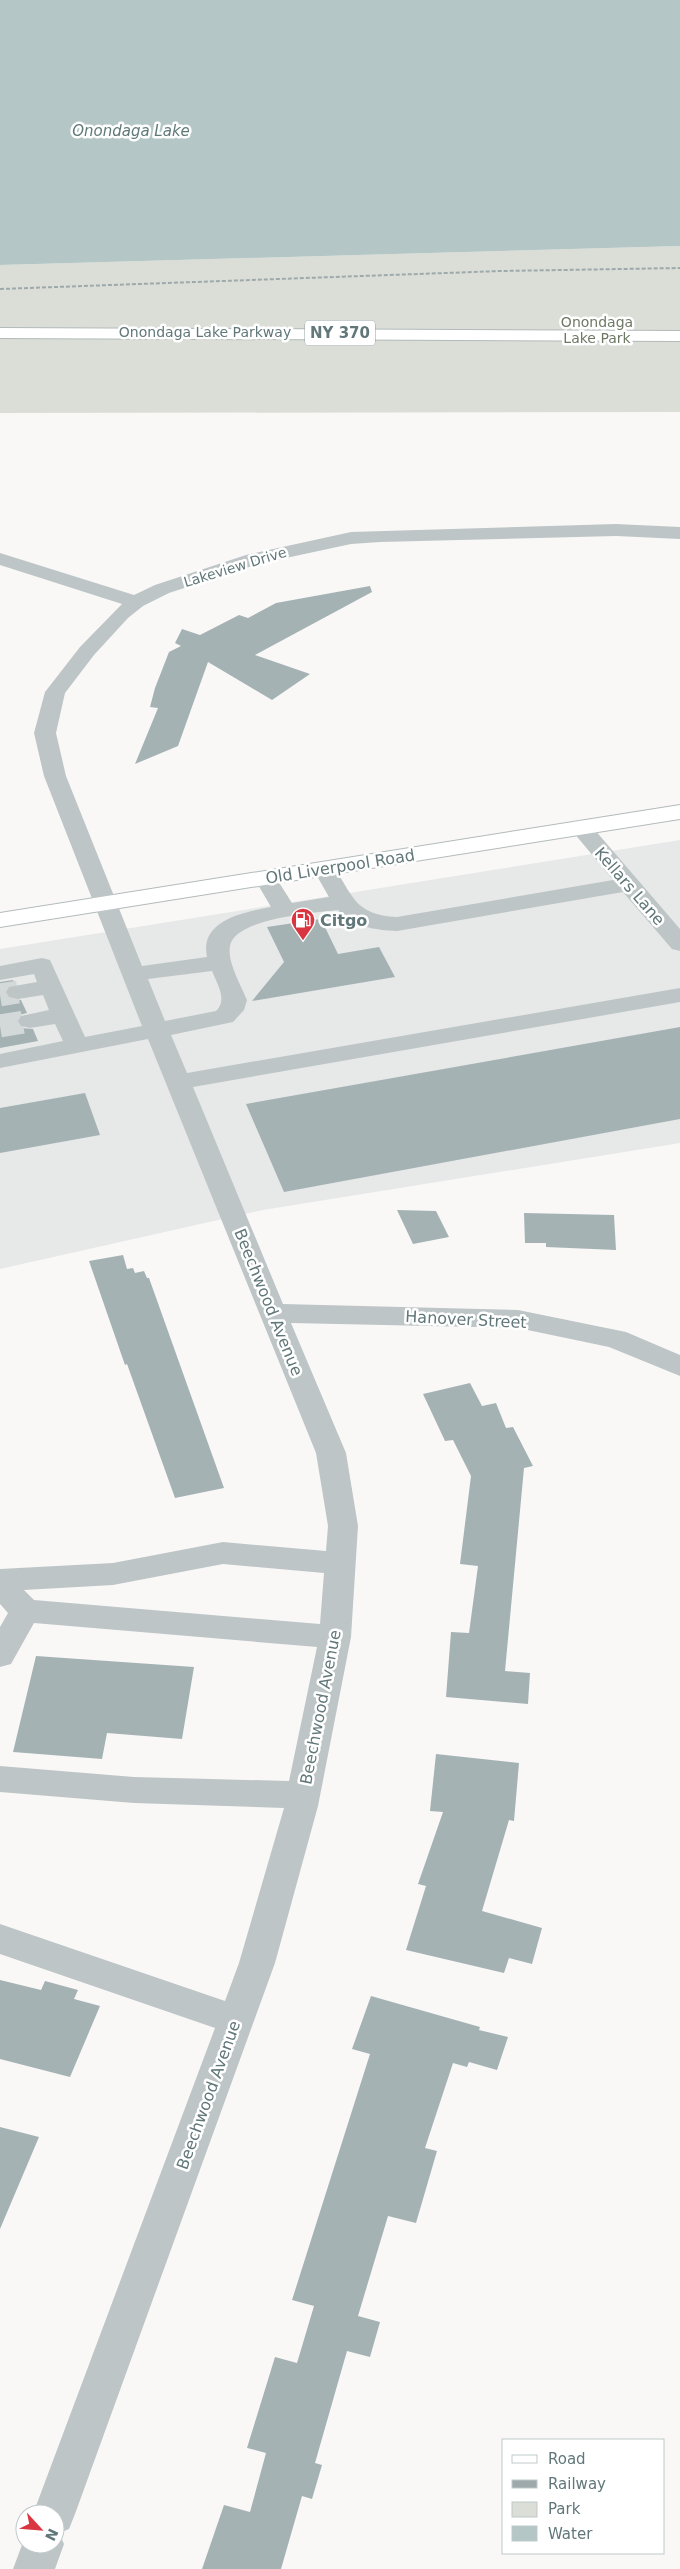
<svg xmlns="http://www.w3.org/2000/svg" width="680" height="2569" font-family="'DejaVu Sans',sans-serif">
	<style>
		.built { fill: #e7e8e8 }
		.green { fill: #dbded6 }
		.water { fill: #b4c6c5 }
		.building { fill: #a5b2b4 }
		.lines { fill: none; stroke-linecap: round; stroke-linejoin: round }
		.minor-tunnel { stroke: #d3d8d8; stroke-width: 23; stroke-dasharray: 23 12; stroke-linecap: butt }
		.major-casing { stroke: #b2babb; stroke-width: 2 }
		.minor { fill: #bec5c6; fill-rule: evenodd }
		.major { fill: #fff; fill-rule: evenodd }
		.rail { stroke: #9ea9ab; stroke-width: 2; stroke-dasharray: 4 2; stroke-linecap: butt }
		.labels { text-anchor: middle; stroke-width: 5; stroke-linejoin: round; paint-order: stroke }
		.far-park-label { font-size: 14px; fill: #6e7964; stroke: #fff }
		.far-street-label { font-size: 14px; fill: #61777a; stroke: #fff }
		.far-water-label { font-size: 15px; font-style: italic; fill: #607a79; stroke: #fff }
		.shield { fill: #fff; stroke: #90a0a2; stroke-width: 1 }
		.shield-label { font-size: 15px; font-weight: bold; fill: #61777a }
		.street-label { font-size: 16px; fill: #61777a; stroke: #fff }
		.poi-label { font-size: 16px; font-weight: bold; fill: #61777a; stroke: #fff; text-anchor: start }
	</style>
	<rect width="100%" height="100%" fill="#f9f8f7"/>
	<path class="built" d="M680,840V1143L263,1210L0,1269V949Z"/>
	<path class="green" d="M680,246V412L0,413V265Z"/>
	<path class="water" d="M0,0H680V246L0,265Z"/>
	<path class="building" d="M370,586L372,592L255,655L310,674L272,700L208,662L178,746L135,764L158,708L150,707L155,688L169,652L181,646L175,643L182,629L200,635L239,615L248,618L276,603Z
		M321,919L338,954L379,947L395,977L252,1001L284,962L267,927Z
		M13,980L15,984L7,986L4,993L9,999L21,1000L27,1013L19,1015L16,1022L21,1028L33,1029L38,1041L0,1048V982Z
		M680,1027V1119L284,1192L246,1104Z
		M85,1093L100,1135L0,1153V1108Z
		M397,1210L436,1211L449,1237L413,1244Z
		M524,1213L614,1215L616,1250L546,1247V1243H525Z
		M123,1255L127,1269L133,1268L135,1273L144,1271L147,1278H149L224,1488L175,1498L127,1364L125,1365L89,1261Z
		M470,1383L482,1406L496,1403L506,1428L513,1427L533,1466L524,1468L505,1671L530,1673L528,1704L446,1697L451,1632L469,1633L478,1566L460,1564L471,1476L453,1440L445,1441L423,1394Z
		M36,1656L194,1667L182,1739L107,1733L102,1759L13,1752Z
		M436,1754L519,1763L514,1821L509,1820L482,1911L542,1928L532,1964L509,1958L504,1973L406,1950L426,1886L418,1884L443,1812L430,1811Z
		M0,1980L41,1990L45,1981L78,1990L74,1999L100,2006L70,2077L0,2059Z
		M371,1996L480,2027L479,2030L508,2037L497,2070L469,2062L467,2067L453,2063L425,2148L437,2151L416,2223L388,2216L358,2316L380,2322L370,2357L347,2351L315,2463L322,2465L312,2499L302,2496L281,2569H202L224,2505L250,2512L266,2453L247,2448L275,2357L297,2363L314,2306L292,2300L370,2054L352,2049Z
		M0,2127L39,2137L0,2229Z"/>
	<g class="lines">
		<path class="minor-tunnel" d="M0,995L18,992
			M0,1026L30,1021"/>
		<defs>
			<path id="major" d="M0,328L680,331V341L0,338Z
				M680,805V819L0,927V913Z"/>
		</defs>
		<use href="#major" class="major-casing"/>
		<path class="minor" d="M616,524L680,527V539L616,536L380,542L351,544L258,564L169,593L143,606L128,618L94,655L65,693L56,733L66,776L142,966L207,957C199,920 245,912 271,907L254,878L257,873L265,871L273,873L292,903L329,897L313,869L316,864L324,862L332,864C353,895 354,915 397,917L613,880L569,827L572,822L580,820L588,822L680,929V951L672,949L623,892L397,931C375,930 353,927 338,910C314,913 235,918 230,946C227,962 241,985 247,1000L244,1010L233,1022L171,1035L187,1073L680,988V1002L193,1087L283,1304L518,1310L626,1332L680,1355V1376L609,1347L518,1328L291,1323L346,1453L358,1526L351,1637L318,1806L275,1963L75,2514L69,2529L59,2533L64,2544L55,2569H13L25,2537V2544H55V2514H33L215,2028L0,1954V1924L225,2001L239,1963L284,1808L134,1803L0,1792V1766L134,1777L289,1781L317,1647L34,1623L11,1664L0,1667V1627L8,1613L0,1604V1569L113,1563L223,1542L326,1551L328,1526L316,1453L148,1039L0,1068V1054L63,1041L55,1024L30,1028L21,1026L18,1021L21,1016L49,1010L43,995L18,999L9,997L6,992L9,987L37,982L34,974L0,980V966L42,958L50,960L85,1037L142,1026L44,776L34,733L45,692L80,647L122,604L0,565V553L134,595L155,585L246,555L351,532ZM212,971C217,984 228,1000 216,1011L165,1021L148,979ZM223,1564L324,1573L320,1624L34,1600L24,1590L113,1585Z"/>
		<use href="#major" class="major"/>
		<path class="rail" d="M0,289L501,271L680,268"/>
	</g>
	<defs>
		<symbol id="fuel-pin" viewBox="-11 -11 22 30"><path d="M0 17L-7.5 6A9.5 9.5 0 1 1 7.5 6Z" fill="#da3641" stroke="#fff"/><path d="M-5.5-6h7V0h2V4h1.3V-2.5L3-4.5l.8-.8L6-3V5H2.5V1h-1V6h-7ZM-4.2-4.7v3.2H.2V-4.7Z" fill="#fff"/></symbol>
	</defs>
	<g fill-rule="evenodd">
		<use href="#fuel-pin" x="289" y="906" width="28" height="38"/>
	</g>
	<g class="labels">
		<g class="far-park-label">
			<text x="597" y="327">Onondaga<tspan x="597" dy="16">Lake Park</tspan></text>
		</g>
		<g class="far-street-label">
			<text x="205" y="337">Onondaga Lake Parkway</text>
			<text transform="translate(235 567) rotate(-17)" y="5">Lakeview Drive</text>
		</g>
		<g class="far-water-label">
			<text x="131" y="136">Onondaga Lake</text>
		</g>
		<rect class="shield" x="305" y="320.5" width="70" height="25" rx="4"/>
		<g class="shield-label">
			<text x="340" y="338">NY 370</text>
		</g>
		<g class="street-label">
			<text transform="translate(340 866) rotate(-9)" y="6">Old Liverpool Road</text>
			<text transform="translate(630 886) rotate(49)" y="6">Kellars Lane</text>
			<text transform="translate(269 1302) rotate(68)" y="6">Beechwood Avenue</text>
			<text transform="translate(466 1319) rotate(3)" y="6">Hanover Street</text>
			<text transform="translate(320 1707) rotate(-79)" y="6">Beechwood Avenue</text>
			<text transform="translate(208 2095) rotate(-70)" y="6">Beechwood Avenue</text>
		</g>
		<g class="poi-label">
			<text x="320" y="926">Citgo</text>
		</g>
	</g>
	<rect x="502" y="2439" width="162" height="115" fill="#ffffff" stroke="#c0c9ca"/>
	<rect x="512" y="2455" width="25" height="8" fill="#ffffff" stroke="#c0c9ca"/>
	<text x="548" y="2464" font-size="15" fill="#61777a">Road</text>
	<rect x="512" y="2480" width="25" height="8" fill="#9ea9ab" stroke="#c0c9ca"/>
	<text x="548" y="2489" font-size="15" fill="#61777a">Railway</text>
	<rect x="512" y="2502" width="25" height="15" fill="#dbded6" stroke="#c0c9ca"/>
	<text x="548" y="2514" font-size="15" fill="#61777a">Park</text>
	<rect x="512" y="2526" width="25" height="15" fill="#b4c6c5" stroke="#c0c9ca"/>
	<text x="548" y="2539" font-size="15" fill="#61777a">Water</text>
	<g transform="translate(40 2529) rotate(116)"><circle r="24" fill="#ffffff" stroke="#c0c9ca"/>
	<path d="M0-4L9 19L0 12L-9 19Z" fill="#da3641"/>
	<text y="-8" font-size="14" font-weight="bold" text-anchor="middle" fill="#61777a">N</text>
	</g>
</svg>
